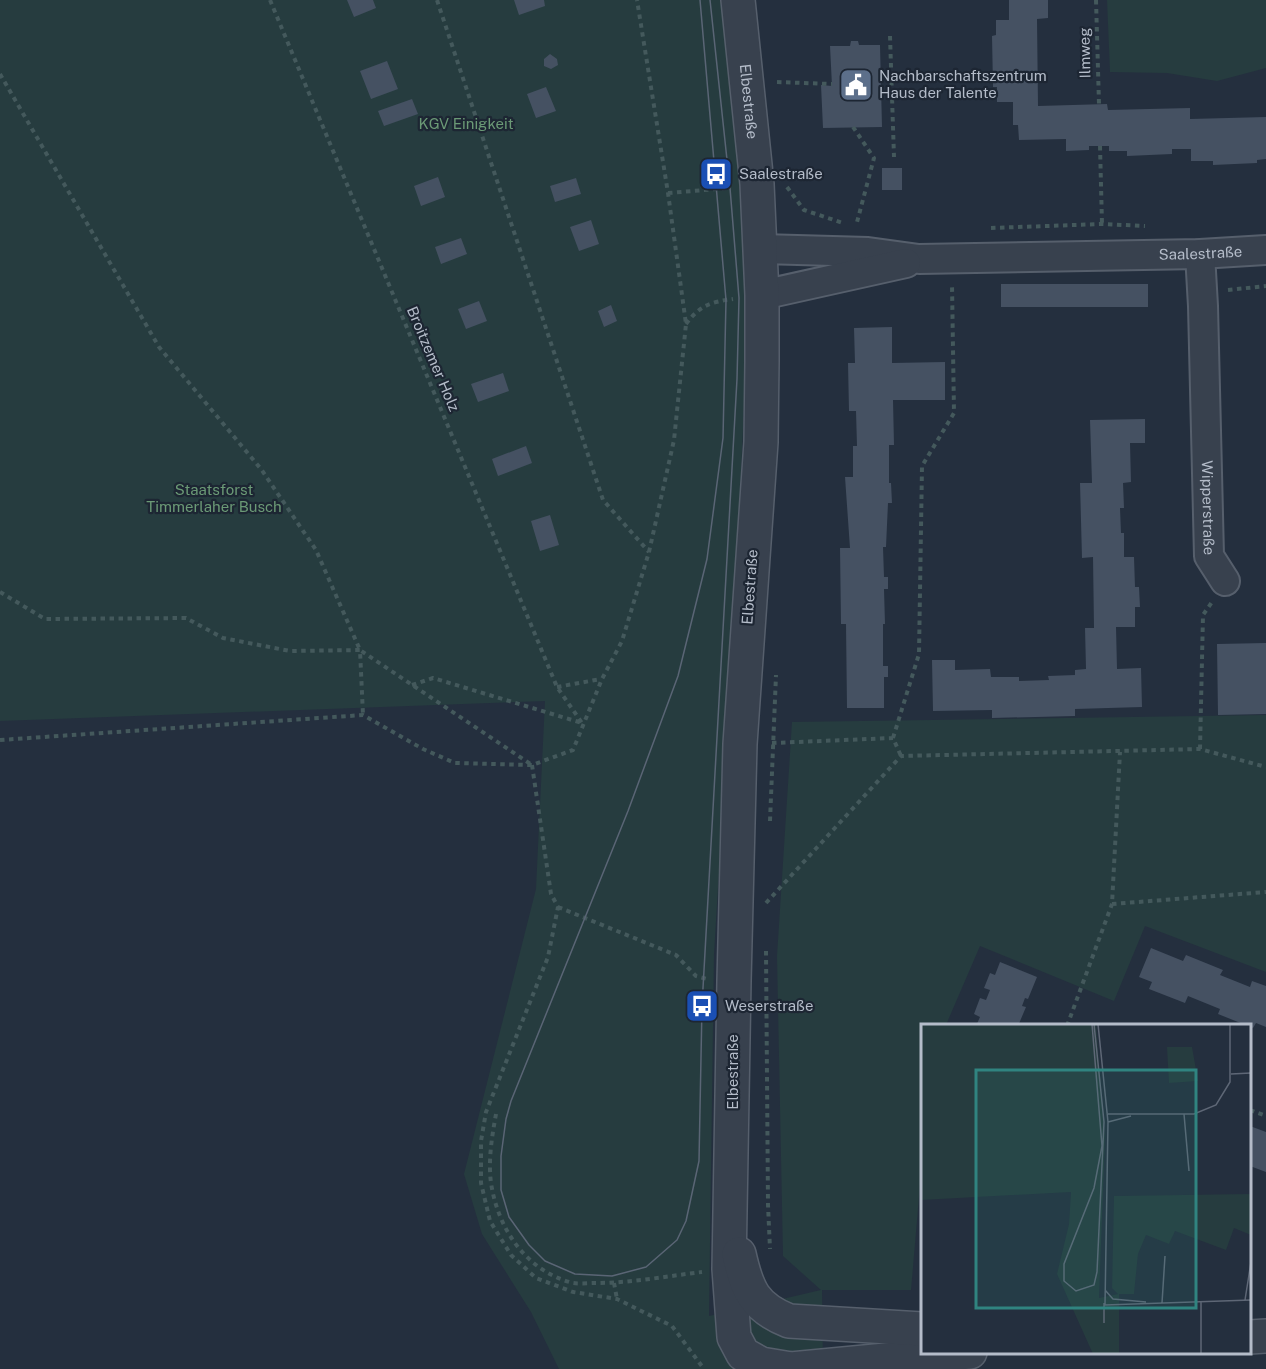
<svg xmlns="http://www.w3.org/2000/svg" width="1266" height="1369" font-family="'Public Sans',sans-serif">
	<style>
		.green { fill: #263c3f }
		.building { fill: #455162 }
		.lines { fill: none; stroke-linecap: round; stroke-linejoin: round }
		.minor-casing { stroke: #565f6c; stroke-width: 32 }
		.tertiary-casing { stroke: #565f6c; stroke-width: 36 }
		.path { stroke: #44595c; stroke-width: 4; stroke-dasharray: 4.5 4.5; stroke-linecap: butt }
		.minor { stroke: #38414e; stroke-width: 28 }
		.tertiary { stroke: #38414e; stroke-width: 33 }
		.tram { stroke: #5a6575; stroke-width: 1.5 }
		.labels { text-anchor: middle; stroke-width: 4.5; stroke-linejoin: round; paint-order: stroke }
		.street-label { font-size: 15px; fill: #b4bcc9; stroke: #1d2633 }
		.poi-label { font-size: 15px; fill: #b4bcc9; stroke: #1d2633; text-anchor: start }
		.park-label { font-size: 15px; fill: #6b9a76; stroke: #1d2633 }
		.inset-road { fill: none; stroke: #5e6776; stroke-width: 1.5 }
		.view { fill: #308480; fill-opacity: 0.15; stroke: #308480; stroke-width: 3 }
		.inset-edge { fill: none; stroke: #b4bcc9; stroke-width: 3 }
	</style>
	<rect width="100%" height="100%" fill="#242f3e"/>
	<path class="green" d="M0,0H725L741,171L747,286L745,384L735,607L714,954L709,1316L821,1290L783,1256L777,956L792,722L1266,715V972L1145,926L1114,1001L980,946L946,1025L922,1026V1162L911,1290H822L823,1369H559L531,1312L482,1234L464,1174L536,889L545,701L0,721Z
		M1107,0H1266V68L1217,81L1167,73L1110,72Z"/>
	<path class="building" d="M347,0H373L376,8L354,17Z
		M514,0H544L545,6L519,15Z
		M1009,0H1048V18L1037,19L1038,106L1107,104L1108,110L1190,108V119L1266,117V159L1257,160V163L1213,165V161H1191V149H1172V154L1127,156V151H1109V146H1089V150L1066,151V139L1019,140L1018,125H1013V102H997V87H993L992,36L996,35V20H1009Z
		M851,41H858L859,45H880L882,127L823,128L821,85L832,86L830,46H850Z
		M550,54L557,59L558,65L551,69L544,66V59Z
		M387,61L398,89L371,99L360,71Z
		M546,87L556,111L536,118L527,94Z
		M412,99L418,114L384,126L378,111Z
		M882,168H902V190H882Z
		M438,177L445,197L421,206L414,186Z
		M576,178L581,194L555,202L550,186Z
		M591,220L599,244L579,251L570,227Z
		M461,238L467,254L441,264L435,247Z
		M1001,284H1148V307H1001Z
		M479,301L487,321L466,329L458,309Z
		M611,305L617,321L604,327L598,311Z
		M892,327V363L945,362V400H893L894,445H889V483H891L892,503H888L886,547H883L884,577H888V589H884L885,624H883V666H888V677H884V708H847L846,624H841L840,548H850L845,477H853V446H857L856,411H849L848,363H855L854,328Z
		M503,373L509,391L478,402L471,384Z
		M1145,419V443H1130L1131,482L1123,483L1124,508H1120L1121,533H1124V557H1134L1135,587H1139L1140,607H1135V627H1116L1117,669L1141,668L1142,707L1075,709V716L992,718V710L933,711L932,660H955V670L990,669L991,677H1019V681L1049,680L1048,676L1075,675V670L1086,669L1085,628H1094L1093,557L1082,558L1080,483H1092L1090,420Z
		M526,446L532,463L498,476L492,459Z
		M550,515L559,545L540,551L531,521Z
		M1266,643V714L1218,715L1217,644Z
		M1151,948L1183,961L1186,955L1223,970L1220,975L1250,987L1252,981L1266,986V1027L1256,1023L1253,1028L1218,1014L1220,1009L1188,996L1185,1003L1149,989L1152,982L1139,977Z
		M1000,962L1037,977L1028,999L1025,998L1022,1006L1026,1007L1018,1026H976L980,1017L974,1014L980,998L986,1000L990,990L984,988L990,973L995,975Z
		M1250,1126L1266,1132V1172L1250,1166Z"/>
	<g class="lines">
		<defs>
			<g id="minor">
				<path id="s1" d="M760,249L868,252L919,259L1200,254L1266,250"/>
				<path id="s2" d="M1200,254L1203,306L1209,556L1225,581"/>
				<path d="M762,295L906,263"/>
			</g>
			<g id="tertiary">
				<path id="s3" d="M738,0L757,184L762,295V362L761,442L740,744L734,981L729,1269L734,1337L743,1354L761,1364L791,1369L970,1352"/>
				<path d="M739,1254C747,1290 754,1307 789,1321L922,1329"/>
				<path d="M1250,1337L1266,1336"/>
			</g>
		</defs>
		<use href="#minor" class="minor-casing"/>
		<use href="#tertiary" class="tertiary-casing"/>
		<path class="path" d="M270,0L557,687L582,723
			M437,0L603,500L649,552
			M1096,0L1099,104
			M890,36L894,157
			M0,74L159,347L261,469L316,550L360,650L532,765
			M777,82L832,84
			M853,127L874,158L856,226
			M1100,146L1102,224
			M787,187L804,210L843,223
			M668,193L729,188
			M991,228L1102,224L1145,226
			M1228,290L1266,286
			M686,324C700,305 711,302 733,299
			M0,592L45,619L186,618L223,638L290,651L360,650L363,715
			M412,685L433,678L582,723
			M557,687L601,679
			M893,738L919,654L922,466L954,413L952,284
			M0,740L363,715L423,749L455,763L532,765L573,750L602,679L622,641L649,552L674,440L686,324L668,193L637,0
			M772,743L893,738L901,756
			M1200,749L1203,615L1212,602
			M532,765L551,894L558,907L548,957L486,1112L481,1141V1183L490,1221L511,1255L536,1278L573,1292L617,1299L672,1326L704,1369
			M770,821L776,675
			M766,903L901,756L1200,749L1266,767
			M1112,904L1266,892
			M558,907L676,955L696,976L707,979
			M766,951L768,1205L770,1249
			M1067,1026L1112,904L1120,752
			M1250,1110L1266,1116
			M496,1114C492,1136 488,1160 491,1183C498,1229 526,1271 573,1283C580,1284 589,1283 596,1283C632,1283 667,1276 702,1272
			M614,1283L617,1299"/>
		<use href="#minor" class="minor"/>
		<use href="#tertiary" class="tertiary"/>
		<path class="tram" d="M700,0L726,300L723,438L707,559L678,676L628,811L511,1101L506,1119L501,1156V1190L509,1217L529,1245L545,1261L575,1274L612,1276L646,1267L677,1240L686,1221L699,1161L702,1006L737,379L739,298L730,188L710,0"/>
	</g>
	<defs>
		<symbol id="civic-square" viewBox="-11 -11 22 22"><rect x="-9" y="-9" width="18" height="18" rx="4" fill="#5c6f8a" stroke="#1d2633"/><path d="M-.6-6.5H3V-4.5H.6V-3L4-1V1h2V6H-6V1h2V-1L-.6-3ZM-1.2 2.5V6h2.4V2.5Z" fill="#fff"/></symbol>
		<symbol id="bus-square" viewBox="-11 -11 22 22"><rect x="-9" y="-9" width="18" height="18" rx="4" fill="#1a4fb4" stroke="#1d2633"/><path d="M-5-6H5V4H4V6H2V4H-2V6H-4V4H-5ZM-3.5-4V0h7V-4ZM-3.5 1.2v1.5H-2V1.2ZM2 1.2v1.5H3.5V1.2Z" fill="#fff"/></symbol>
	</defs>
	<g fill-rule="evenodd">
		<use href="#civic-square" x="837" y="66" width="38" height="38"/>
		<use href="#bus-square" x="697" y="155" width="38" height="38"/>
		<use href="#bus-square" x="683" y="987" width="38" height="38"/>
	</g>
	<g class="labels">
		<g class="street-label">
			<text transform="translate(1085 53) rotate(-91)" y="5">Ilmweg</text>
			<text dy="5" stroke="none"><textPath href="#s3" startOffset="102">Elbestraße</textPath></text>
			<text dy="5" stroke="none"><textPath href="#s1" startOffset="441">Saalestraße</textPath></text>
			<text transform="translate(433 359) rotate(67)" y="5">Broitzemer Holz</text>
			<text dy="5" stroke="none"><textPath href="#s2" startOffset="254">Wipperstraße</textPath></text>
			<text transform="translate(750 587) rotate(-86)" y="5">Elbestraße</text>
			<text transform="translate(733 1072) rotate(-90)" y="5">Elbestraße</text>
		</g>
		<g class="poi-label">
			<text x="879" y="81">Nachbarschaftszentrum<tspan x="879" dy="17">Haus der Talente</tspan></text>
			<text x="739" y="179">Saalestraße</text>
			<text x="725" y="1011">Weserstraße</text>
		</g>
		<g class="park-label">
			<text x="466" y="129">KGV Einigkeit</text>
			<text x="214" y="495">Staatsforst<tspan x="214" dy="17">Timmerlaher Busch</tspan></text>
		</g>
	</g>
	<g transform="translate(921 1024)">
		<rect width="330" height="330" fill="#242f3e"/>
		<path d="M0,0H175L184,113L178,274L197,270L191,264L193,172L330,170V211L313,204L305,226L254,207L248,220L225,211L217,230L213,270H198V330H172L136,250L148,200L150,168L0,176ZM246,23H271L277,57L248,59Z" fill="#263c3f"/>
		<path class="inset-road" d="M171,0L181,122L173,164L143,240V257L155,267L173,261L176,248L183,98L173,0M177,0L187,98L184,281L330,276M310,50L330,49M187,90H273L295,81L309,58V0M263,90L268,147M187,98L210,92M184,266L192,275L225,278M324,276L330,238M183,279V299M241,279L244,232M280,330V278"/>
		<path class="view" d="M55,46H275V284H55Z"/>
		<rect width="330" height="330" class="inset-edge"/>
	</g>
</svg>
